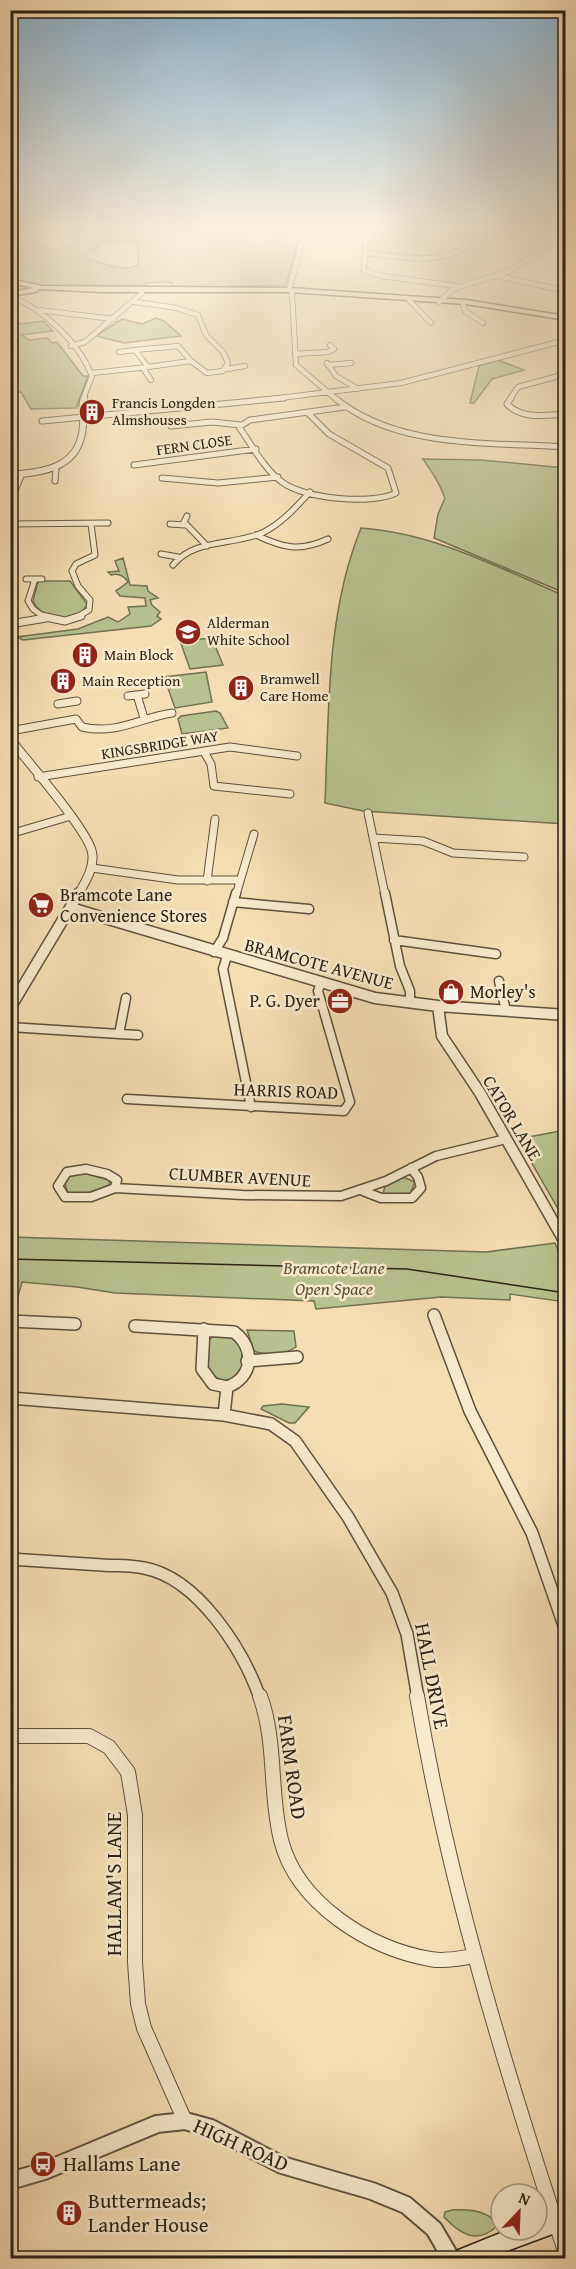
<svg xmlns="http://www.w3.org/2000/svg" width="576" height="2269" font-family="'Gentium Book Plus',serif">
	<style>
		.green { fill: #b8c290; stroke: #717152; stroke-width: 1.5; fill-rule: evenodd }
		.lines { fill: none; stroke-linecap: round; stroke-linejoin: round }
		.minor-far5-casing { stroke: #5d503d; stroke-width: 6 }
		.minor-far4-casing { stroke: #5d503d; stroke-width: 7 }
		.minor-far3-casing { stroke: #5d503d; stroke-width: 9 }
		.minor-far2-casing { stroke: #5d503d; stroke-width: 11 }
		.minor-far1-casing { stroke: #5d503d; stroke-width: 14 }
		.minor-casing { stroke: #5d503d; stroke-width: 16 }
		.tertiary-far4-casing { stroke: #5d503d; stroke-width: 6 }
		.tertiary-far3-casing { stroke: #5d503d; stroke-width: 8 }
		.tertiary-far2-casing { stroke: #5d503d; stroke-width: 10 }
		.tertiary-far1-casing { stroke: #5d503d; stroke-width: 13 }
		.tertiary-casing { stroke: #5d503d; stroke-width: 20 }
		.secondary-casing { stroke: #2a2015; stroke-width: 3 }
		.trunk-casing { stroke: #2a2015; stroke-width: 3 }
		.minor-far5 { stroke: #f9eace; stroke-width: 4.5 }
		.minor-far4 { stroke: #f9eace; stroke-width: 5 }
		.minor-far3 { stroke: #f9eace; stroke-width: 7 }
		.minor-far2 { stroke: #f9eace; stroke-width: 8 }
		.minor-far1 { stroke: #f9eace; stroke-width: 11 }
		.minor { stroke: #f9eace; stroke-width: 14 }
		.tertiary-far4 { stroke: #f9eace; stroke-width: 4.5 }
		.tertiary-far3 { stroke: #f9eace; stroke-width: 6 }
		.tertiary-far2 { stroke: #f9eace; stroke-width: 8 }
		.tertiary-far1 { stroke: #f9eace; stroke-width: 10 }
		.tertiary { stroke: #f9eace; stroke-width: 16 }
		.secondary { fill: #f9eace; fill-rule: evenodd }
		.trunk { fill: #f6deb4; fill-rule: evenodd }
		.tram { stroke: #2a2015; stroke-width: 1.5 }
		.labels { text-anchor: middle; stroke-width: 5; stroke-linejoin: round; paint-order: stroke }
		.far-poi-label { font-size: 15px; fill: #2a2015; stroke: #f9eace; text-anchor: start }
		.far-street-label { font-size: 15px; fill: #2a2015; stroke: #f9eace }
		.poi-label { font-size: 18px; fill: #2a2015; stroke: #f9eace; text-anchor: start }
		.street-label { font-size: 18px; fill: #2a2015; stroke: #f9eace }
		.park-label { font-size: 18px; font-style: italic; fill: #55513a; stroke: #f9eace }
		.near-street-label { font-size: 21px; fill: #2a2015; stroke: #f9eace }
		.near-poi-label { font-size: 21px; fill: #2a2015; stroke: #f9eace; text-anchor: start }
	</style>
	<rect width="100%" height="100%" fill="#f6deb4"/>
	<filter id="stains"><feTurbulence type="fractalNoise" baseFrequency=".00333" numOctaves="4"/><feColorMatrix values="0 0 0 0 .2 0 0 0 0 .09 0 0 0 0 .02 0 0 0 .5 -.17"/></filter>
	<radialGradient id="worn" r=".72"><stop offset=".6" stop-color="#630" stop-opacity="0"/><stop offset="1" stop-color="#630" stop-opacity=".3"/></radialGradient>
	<path class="green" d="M10,227H29L35,244L56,252L74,241L128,230L308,227L298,241L286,285L178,288H173L170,282L146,283L144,287H47L11,279ZM138,241V265C123,273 103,263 87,259V250H95L103,242Z
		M156,318L164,321L181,336L124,343L96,336L122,319L142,324Z
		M43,321L53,331L21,335L29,340L47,338L52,343L57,342L83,376H88L76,408L31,409L21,392L11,393L10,325Z
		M498,360L524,370L492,379L474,403H470L479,366Z
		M423,459L481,460L565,468V593L434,538L438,514L445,498C439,482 432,472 423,459Z
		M361,528C434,533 499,568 565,596V824L363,811L325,803C329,711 326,614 361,528Z
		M123,558L130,585L147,586L148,591L158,598L150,600L152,605L160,612L157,616L161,619L151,626L23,640L17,637L78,629L108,617L118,622L130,614L128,607L146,606L145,598L120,596L116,591L128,582C124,576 118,573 111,575L108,572L119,571L115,561Z
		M38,581H70L87,604C77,627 43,621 33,601Z
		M212,638L223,665L190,669L180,641Z
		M206,672L212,702L175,708L164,677Z
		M216,711L220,713L228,728L182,734L178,719L181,716Z
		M565,1130H566L565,1221L518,1139Z
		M80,1172L109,1180L110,1186L80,1195L68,1193L65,1184L70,1176Z
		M403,1177L415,1182L410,1194H383L385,1186Z
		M11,1237L486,1252L555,1243L565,1266V1302L510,1294V1300L441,1297L316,1309L314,1301L115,1293L77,1287L22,1282L17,1300H11Z
		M247,1330L294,1331L296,1347C286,1354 265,1356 254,1351Z
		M228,1333L242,1347V1371C229,1386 219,1381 206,1370L209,1340L214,1336Z
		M282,1404L309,1407L295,1423H289L261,1409L263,1406Z
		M452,2210C467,2209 490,2210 497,2226C477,2245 460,2234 444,2217L445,2212Z"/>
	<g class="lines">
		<defs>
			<path id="minor-far5" d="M375,227L365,244L364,270L382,276L456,286
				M521,227L556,239
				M465,240L487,236L511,227
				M365,253C396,256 442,267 468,245C456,226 429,229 409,227
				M497,276L566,291
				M289,290L303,239L312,227
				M292,293L296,365L336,399
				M409,300L431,323
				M135,302L177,308L198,315L206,335L223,352L228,363L223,371L207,373L191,361
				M463,305L466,312L483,323
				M38,310L114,319
				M71,346L85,342L142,293
				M178,346L191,361L148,367L135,350Z
				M119,352L135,350
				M295,354L328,352L334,349L330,345
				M327,363L336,376L358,389
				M328,365L351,363
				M143,368L151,380
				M227,369L245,366
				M92,373L148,367
				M272,399L401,383L566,340
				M510,399L518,387L566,374"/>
			<path id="minor-far4" d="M335,398C396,449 490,442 566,447
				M511,398L507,404C522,420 546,415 566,414
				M308,413L329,434L388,468L396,493C373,505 304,499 282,482C264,469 252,445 239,427L250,420L345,407
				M42,421L284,398
				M171,426L212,422L241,425
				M134,465L256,449
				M162,478L218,483L278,477
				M55,481L56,468
				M10,503L21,476
				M187,516L184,522L207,546
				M10,524L108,523
				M170,524L185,525
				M256,535C283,548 300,552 328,539
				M161,554L178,557
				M173,565C194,538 235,546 264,532C282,523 296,507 310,492
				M26,579H42
				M35,579L28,601L33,609L44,617
				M77,617L89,610L90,600L78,586L72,571L76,564L95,555L91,524"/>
			<path id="minor-far3" d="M41,616L65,621L81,616
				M10,624L46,618
				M137,695L144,718
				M128,696L145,694
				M58,704L77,701
				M10,731L76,719L82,727C116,735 140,718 172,713
				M204,752L211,764L214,786L290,794
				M38,777L230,747L297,756
				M368,813L385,895
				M10,834L71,816
				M373,838L423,841L453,853L524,857
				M92,868L178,880H240
				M207,881L215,819
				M236,895L254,834"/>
			<path id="minor-far2" d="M385,893L400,966L410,991V1003
				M233,902L309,909
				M394,940L496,954
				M214,952L223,938L236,893
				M227,956L223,969L251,1107
				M499,981L506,1011
				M10,1027L119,1034L126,998
				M119,1034L138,1035
				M127,1099L344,1111L350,1102L318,991L321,982
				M86,1169L107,1174L117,1180L115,1188L91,1197H65L58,1186L67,1172Z
				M115,1188L243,1195L341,1196L386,1181L436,1156L506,1139
				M363,1191L381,1198H412L421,1188L418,1177L411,1168"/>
			<path id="minor-far1" d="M434,1315L470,1411L532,1533L566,1631
				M10,1321L75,1324
				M135,1326L234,1332C256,1348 253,1378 227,1387
				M204,1329L202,1369L213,1384L227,1387L224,1415
				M247,1361L297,1357
				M10,1398L224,1415L271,1424L295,1441L348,1517L392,1593L407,1634L418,1698
				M10,1559C41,1561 72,1563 102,1565C116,1566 131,1565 144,1568C198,1578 243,1650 260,1698"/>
			<path id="minor" d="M260,1696C277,1743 269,1792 281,1840C297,1903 368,1948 430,1959C445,1962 460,1958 475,1956
				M417,1696C449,1886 506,2071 566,2254
				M10,1736H89L109,1747L128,1772L135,1815V1962L138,2004L144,2028L185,2121"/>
			<path id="tertiary-far4" d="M10,296C43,309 79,342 92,376L83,399
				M439,302L453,289L510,271L566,236"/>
			<path id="tertiary-far3" d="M10,475C45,472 80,468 83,426C84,415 80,408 84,398"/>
			<path id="tertiary-far2" d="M10,739C27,761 87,829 92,852C95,868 85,882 78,895"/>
			<path id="tertiary-far1" d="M71,908L375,998L438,1006L566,1015
				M438,1006L442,1036L480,1093L566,1244
				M10,1008L79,893"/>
			<path id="tertiary" d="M10,2181L44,2171L157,2124L185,2121L211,2128L282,2165L372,2191L406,2205L434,2229L451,2258"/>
			<path id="secondary" d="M566,2209V2229L488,2258H453L456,2251L508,2230H537V2219Z"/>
			<path id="trunk" d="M10,279L42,286L289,288L466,300L566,316V320L466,304L289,292H102L39,289L36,292L10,296V292L34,288L10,283Z"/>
		</defs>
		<use href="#minor-far5" class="minor-far5-casing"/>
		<use href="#minor-far4" class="minor-far4-casing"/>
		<use href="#minor-far3" class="minor-far3-casing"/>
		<use href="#minor-far2" class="minor-far2-casing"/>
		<use href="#minor-far1" class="minor-far1-casing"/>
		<use href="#minor" class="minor-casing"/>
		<use href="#tertiary-far4" class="tertiary-far4-casing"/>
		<use href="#tertiary-far3" class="tertiary-far3-casing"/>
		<use href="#tertiary-far2" class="tertiary-far2-casing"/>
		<use href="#tertiary-far1" class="tertiary-far1-casing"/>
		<use href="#tertiary" class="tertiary-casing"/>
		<use href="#secondary" class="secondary-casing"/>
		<use href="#trunk" class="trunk-casing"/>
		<use href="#minor-far5" class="minor-far5"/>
		<use href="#minor-far4" class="minor-far4"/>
		<use href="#minor-far3" class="minor-far3"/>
		<use href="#minor-far2" class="minor-far2"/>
		<use href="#minor-far1" class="minor-far1"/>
		<use href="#minor" class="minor"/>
		<use href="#tertiary-far4" class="tertiary-far4"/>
		<use href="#tertiary-far3" class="tertiary-far3"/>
		<use href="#tertiary-far2" class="tertiary-far2"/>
		<use href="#tertiary-far1" class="tertiary-far1"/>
		<use href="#tertiary" class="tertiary"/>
		<use href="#secondary" class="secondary"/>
		<use href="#trunk" class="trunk"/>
		<path class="tram" d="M10,1259L407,1269L566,1293"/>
	</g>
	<linearGradient id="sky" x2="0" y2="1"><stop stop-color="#8cb6d5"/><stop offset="0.42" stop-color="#fbf0dd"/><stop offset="1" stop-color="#fbf0dd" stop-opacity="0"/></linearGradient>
	<rect width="576" height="545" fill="url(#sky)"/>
	<defs>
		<symbol id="building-disc" viewBox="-11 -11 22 22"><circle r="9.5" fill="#8f2418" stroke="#f9eace"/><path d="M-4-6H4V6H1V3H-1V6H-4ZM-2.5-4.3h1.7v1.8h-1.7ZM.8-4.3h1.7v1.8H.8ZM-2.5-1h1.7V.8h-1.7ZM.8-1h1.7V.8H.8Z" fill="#fff"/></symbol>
		<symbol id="school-disc" viewBox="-11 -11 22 22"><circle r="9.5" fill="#8f2418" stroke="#f9eace"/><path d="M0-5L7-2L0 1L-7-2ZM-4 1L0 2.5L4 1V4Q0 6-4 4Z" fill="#fff"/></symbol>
		<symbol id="supermarket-disc" viewBox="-11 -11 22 22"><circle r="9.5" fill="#8f2418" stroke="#f9eace"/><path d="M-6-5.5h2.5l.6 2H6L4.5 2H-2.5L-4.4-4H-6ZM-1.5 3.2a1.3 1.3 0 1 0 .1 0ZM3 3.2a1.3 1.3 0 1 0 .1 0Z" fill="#fff"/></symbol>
		<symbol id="shop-disc" viewBox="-11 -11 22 22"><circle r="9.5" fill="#8f2418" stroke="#f9eace"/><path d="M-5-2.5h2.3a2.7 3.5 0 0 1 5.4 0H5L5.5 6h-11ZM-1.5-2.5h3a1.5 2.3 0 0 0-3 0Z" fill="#fff"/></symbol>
		<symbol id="office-disc" viewBox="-11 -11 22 22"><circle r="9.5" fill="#8f2418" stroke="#f9eace"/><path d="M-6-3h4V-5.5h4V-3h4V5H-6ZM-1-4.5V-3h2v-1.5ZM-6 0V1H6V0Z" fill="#fff"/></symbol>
		<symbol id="bus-disc" viewBox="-11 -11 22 22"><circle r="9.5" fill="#8f2418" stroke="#f9eace"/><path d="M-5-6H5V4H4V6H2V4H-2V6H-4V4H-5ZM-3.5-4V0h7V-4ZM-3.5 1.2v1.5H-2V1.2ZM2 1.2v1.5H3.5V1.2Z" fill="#fff"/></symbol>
	</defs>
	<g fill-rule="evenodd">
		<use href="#building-disc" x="77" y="397" width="30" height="30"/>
		<use href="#school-disc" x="173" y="617" width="30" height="30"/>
		<use href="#building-disc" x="70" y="640" width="30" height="30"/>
		<use href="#building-disc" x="48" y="666" width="30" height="30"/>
		<use href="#building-disc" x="226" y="673" width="30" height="30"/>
		<use href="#supermarket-disc" x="26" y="890" width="30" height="30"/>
		<use href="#shop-disc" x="436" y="977" width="30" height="30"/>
		<use href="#office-disc" x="325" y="986" width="30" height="30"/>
		<use href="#bus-disc" x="28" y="2149" width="30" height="30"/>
		<use href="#building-disc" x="54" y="2198" width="30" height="30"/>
	</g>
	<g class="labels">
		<g class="far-poi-label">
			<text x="112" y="408">Francis Longden<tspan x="112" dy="17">Almshouses</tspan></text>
			<text x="207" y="628">Alderman<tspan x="207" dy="17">White School</tspan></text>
			<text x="104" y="660">Main Block</text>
			<text x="260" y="684">Bramwell<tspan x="260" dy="17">Care Home</tspan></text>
			<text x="82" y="686">Main Reception</text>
		</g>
		<g class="far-street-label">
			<text transform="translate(194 445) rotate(-8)" y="5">FERN CLOSE</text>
			<text transform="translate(160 745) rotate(-9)" y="5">KINGSBRIDGE WAY</text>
		</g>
		<g class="poi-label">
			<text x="60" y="901">Bramcote Lane<tspan x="60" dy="21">Convenience Stores</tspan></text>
			<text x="470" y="998">Morley's</text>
			<text x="320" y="1007" text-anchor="end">P. G. Dyer</text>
		</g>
		<g class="street-label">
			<text transform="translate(319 964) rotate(15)" y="6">BRAMCOTE AVENUE</text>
			<text transform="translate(286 1091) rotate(2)" y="6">HARRIS ROAD</text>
			<text transform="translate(512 1118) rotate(59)" y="6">CATOR LANE</text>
			<text transform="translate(240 1177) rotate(3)" y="6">CLUMBER AVENUE</text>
		</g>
		<g class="park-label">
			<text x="334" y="1274">Bramcote Lane<tspan x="334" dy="21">Open Space</tspan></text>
		</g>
		<g class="near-street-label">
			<text transform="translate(432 1676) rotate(79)" y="7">HALL DRIVE</text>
			<text transform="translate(292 1767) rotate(82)" y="7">FARM ROAD</text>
			<text transform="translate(114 1884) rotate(-90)" y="7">HALLAM'S LANE</text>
			<text transform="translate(241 2145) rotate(24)" y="7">HIGH ROAD</text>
		</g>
		<g class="near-poi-label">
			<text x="63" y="2171">Hallams Lane</text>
			<text x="88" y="2208">Buttermeads;<tspan x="88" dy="24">Lander House</tspan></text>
		</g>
	</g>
	<rect width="576" height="2269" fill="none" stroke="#f6deb4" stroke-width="36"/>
	<rect x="12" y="12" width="552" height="2245" fill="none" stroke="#2a2015" stroke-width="3"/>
	<rect x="18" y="18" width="540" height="2233" fill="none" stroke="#2a2015" stroke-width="1.5"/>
	<g transform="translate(519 2212) rotate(23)"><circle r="28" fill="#f9eace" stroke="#a69984" stroke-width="1.5"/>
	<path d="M0-4.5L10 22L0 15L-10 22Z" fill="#8f2418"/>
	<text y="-9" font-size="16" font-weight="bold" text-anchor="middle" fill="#2a2015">N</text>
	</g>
	<rect width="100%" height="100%" filter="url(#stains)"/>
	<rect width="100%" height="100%" fill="url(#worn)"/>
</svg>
